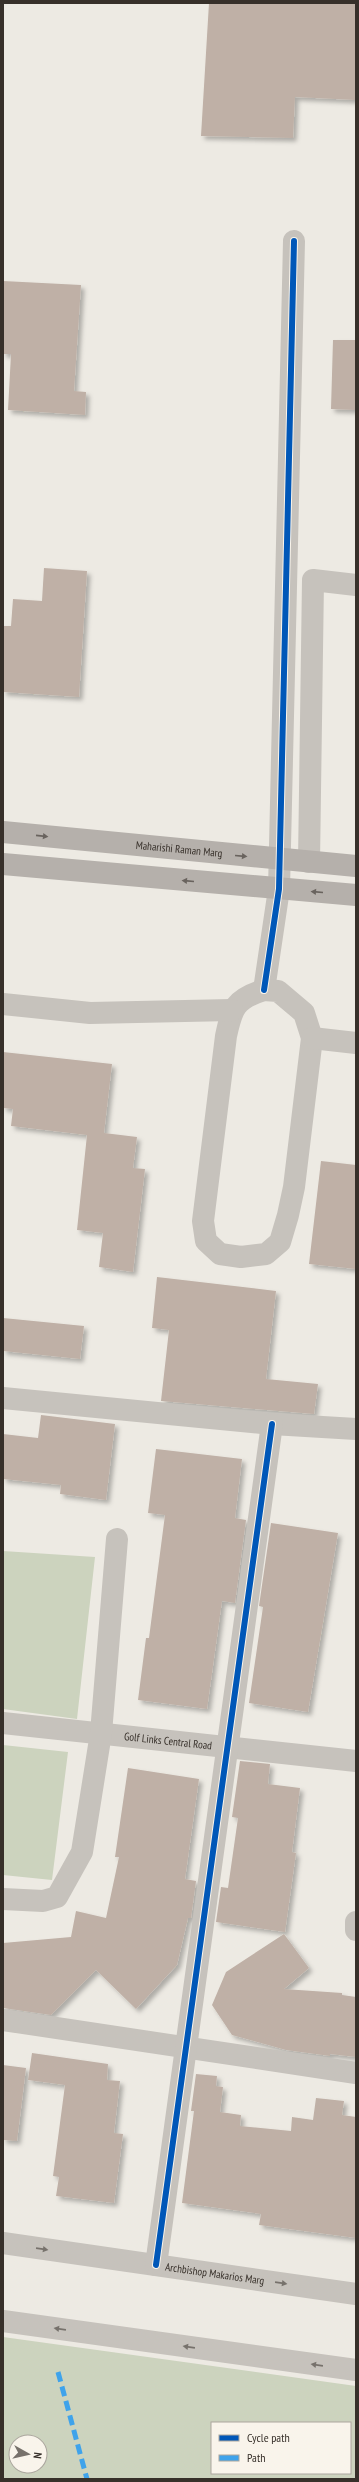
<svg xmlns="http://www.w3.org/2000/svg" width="359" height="2482" font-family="'PT Sans Narrow',sans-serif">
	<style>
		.green { fill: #ccd3be; fill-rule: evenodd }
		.building { fill: #bfb0a6; filter: url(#shadow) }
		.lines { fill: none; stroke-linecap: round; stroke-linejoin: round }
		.minor { stroke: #c6c2bc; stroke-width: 22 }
		.major { stroke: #b5b0ab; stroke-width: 22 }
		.quiet { stroke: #3fa3eb; stroke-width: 5; stroke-dasharray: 10 5; stroke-linecap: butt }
		.cycleway-casing { stroke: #f9f4eb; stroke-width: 8 }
		.cycleway { stroke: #0057b8; stroke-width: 6 }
		.oneway { fill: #69635e }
		.oneway2 { fill: #77726c }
		.labels { text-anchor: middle; stroke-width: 3; stroke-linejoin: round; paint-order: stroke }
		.street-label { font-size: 11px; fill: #37302a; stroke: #f9f4eb }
	</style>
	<defs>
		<filter id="shadow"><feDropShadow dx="3.5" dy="3.5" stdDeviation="2" flood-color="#0004"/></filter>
	</defs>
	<rect width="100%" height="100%" fill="#edeae3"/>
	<path class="green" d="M3,1551L95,1557L77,1719L3,1709Z
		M3,1745L68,1752L52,1880L3,1875Z
		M3,2337L356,2386V2479H3ZM212,2423H350V2473H212ZM16,2442H40V2466H16Z"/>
	<path class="building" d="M209,3H356V100L295,97L293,138L201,136Z
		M3,281L81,285L74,391L86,392L85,415L8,410L11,354H3Z
		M333,340H356V410L331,409Z
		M44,568L87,571L79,697L3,692V626H11L13,599L42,601Z
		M3,1052L112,1064L104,1133L137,1137L133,1168L145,1169L133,1272L99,1267L103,1233L77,1230L87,1135L11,1126L13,1109L3,1108Z
		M321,1161L356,1165V1269L309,1264Z
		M157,1277L276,1291L266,1379L318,1384L314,1414L161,1401L169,1330L152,1328Z
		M3,1318L84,1326L80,1359L3,1351Z
		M41,1415L115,1424L106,1500L60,1494L61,1485L3,1479V1434L38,1438Z
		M156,1449L242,1459L235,1518L246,1520L235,1603L222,1601L207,1709L138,1700L146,1638H149L165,1515L148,1513Z
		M271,1523L338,1533L308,1712L249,1703L263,1607L259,1606Z
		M240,1761L270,1764L268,1784L300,1788L292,1852L296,1853L285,1932L216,1922L221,1887L228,1888L238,1818L232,1817Z
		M128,1768L199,1779L185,1879L196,1881L191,1918H188L177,1965L136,2009L96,1970L51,2015L3,2008V1943L71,1937L76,1911L106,1918L119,1857H115Z
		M284,1934L309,1968L284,1989L342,1993V1995L356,1997V2057L330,2054V2056L286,2050L232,2035L212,2005L226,1972Z
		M32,2053L108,2064L107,2080L120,2081L114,2133L123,2134L114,2203L56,2196L59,2177L53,2176L65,2085L28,2080Z
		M3,2065L26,2068L17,2141L3,2140Z
		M196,2074L217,2076L216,2086L223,2087L220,2112L241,2115L240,2126L291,2131L292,2117L313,2120L316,2098L344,2101L342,2115L356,2117V2238L259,2225L261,2214L182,2203L194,2111H191Z"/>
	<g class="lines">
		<g class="minor">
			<path d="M309,862L313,580L356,585"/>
			<path d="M264,990L279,889L294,241"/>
			<path d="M264,990L278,991L304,1013L312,1038L294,1187L288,1215L280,1242L266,1254L241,1257L220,1254L206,1241L203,1221L226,1036C232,1008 235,999 264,990Z"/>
			<path d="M3,1004L90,1013L232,1010"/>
			<path d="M312,1038L356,1043"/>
			<path d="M3,1398L272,1424L356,1429"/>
			<path id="s1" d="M3,1723L356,1761"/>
			<path d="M3,1899L43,1901L57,1897L82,1852L101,1733L117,1539"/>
			<path d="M356,1922V1930"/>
			<path d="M3,2020L356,2073"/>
			<path id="s2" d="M3,2243L356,2294"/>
			<path d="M156,2265L272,1424"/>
			<path d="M3,2321L356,2370"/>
		</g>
		<g class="major">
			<path id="s3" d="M3,832L356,866"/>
			<path d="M3,864L356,895"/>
		</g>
		<path class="quiet" d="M58,2372L87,2479"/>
		<defs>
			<path id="cycleway" d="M264,990L279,889L294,241
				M156,2265L272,1424"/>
		</defs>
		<use href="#cycleway" class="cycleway-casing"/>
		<use href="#cycleway" class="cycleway"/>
	</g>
	<defs><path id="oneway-solid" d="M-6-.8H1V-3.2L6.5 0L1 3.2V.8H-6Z"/></defs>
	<g class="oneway">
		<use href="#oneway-solid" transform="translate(42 836) rotate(6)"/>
		<use href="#oneway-solid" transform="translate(241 856) rotate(5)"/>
		<use href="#oneway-solid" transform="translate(188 881) rotate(-175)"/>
		<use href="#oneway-solid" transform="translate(317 892) rotate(-175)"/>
	</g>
	<g class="oneway2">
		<use href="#oneway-solid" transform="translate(42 2249) rotate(8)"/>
		<use href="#oneway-solid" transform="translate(281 2283) rotate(8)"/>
		<use href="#oneway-solid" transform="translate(60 2329) rotate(-172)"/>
		<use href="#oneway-solid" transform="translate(189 2347) rotate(-172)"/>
		<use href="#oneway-solid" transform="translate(317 2365) rotate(-172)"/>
	</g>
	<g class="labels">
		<g class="street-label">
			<text dy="4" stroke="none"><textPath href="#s3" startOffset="177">Maharishi Raman Marg</textPath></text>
			<text dy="4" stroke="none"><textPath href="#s1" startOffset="166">Golf Links Central Road</textPath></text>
			<text dy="4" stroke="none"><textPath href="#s2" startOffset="214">Archbishop Makarios Marg</textPath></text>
		</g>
	</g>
	<rect width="359" height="2482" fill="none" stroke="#37302a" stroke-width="8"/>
	<rect x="211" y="2422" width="140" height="52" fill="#f9f4eb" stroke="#aba69e"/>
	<rect x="219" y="2435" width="20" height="6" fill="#0057b8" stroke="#aba69e"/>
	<text x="247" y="2442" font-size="12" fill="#37302a">Cycle path</text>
	<rect x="219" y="2455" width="20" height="6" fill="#3fa3eb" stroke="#aba69e"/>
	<text x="247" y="2462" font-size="12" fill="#37302a">Path</text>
	<g transform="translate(28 2454) rotate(98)"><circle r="19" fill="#f9f4eb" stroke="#aba69e"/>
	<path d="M0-3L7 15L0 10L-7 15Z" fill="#77716b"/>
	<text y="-6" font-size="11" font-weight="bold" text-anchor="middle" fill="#37302a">N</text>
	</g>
</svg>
